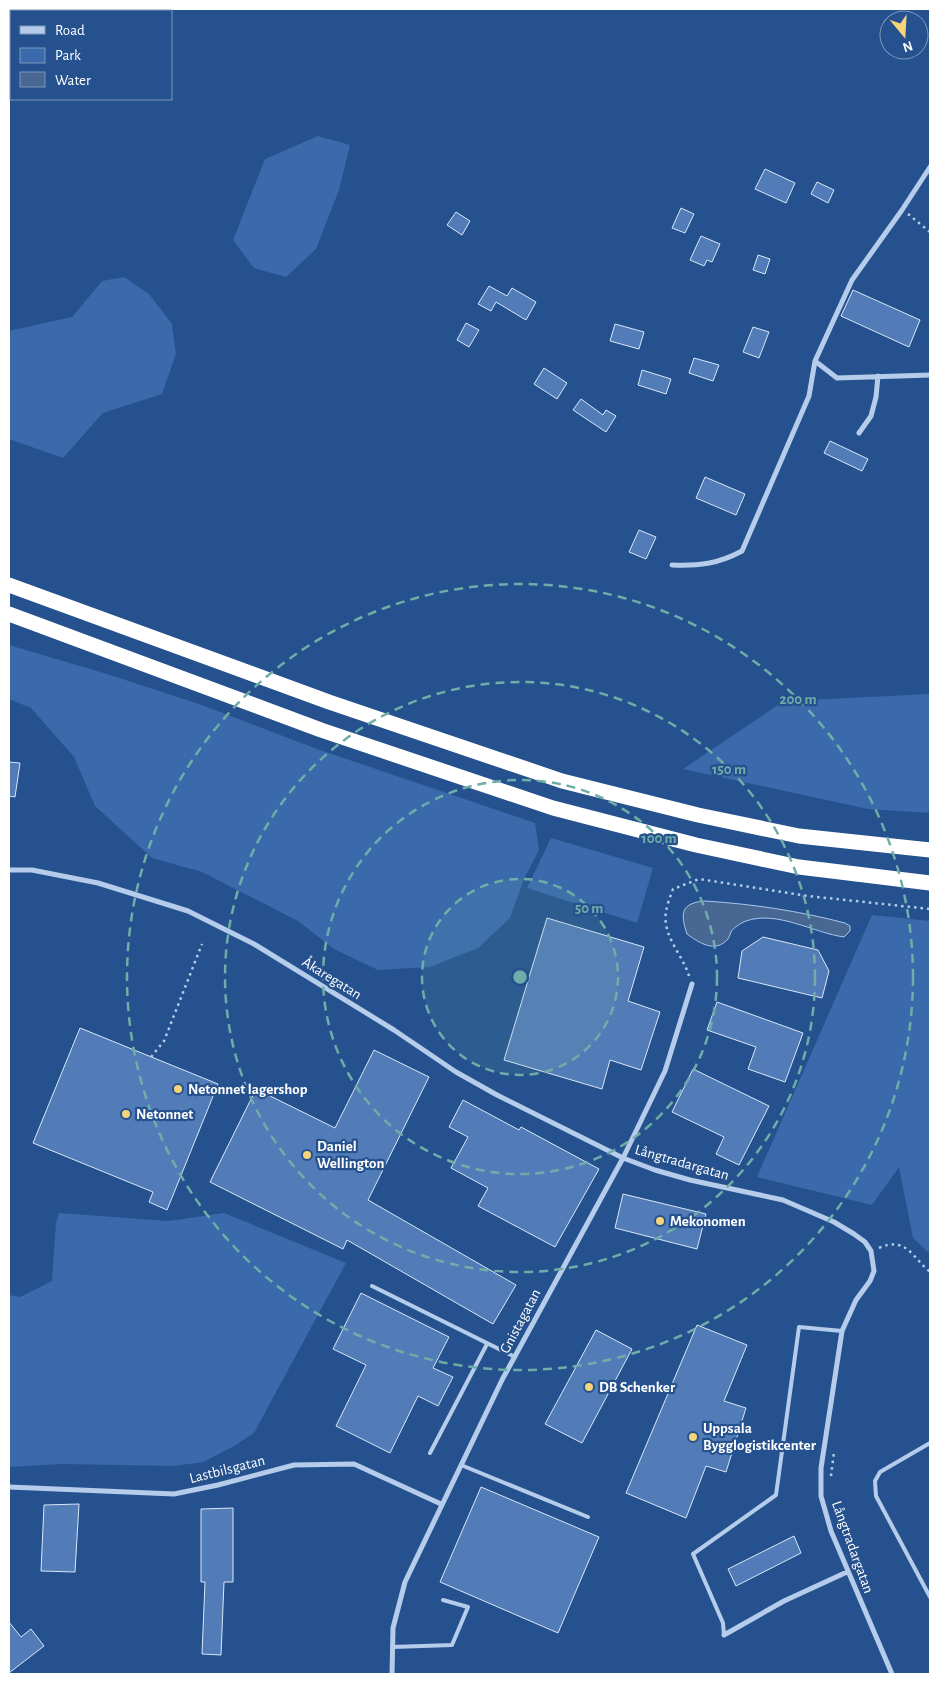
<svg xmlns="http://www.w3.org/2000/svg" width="939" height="1683" font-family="'Alegreya Sans',sans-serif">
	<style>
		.green { fill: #3a6aab }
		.water { fill: #496793; stroke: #aac7ec }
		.building { fill: #527cb7; stroke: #dae7f8 }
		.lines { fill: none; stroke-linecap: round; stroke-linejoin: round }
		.path { stroke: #b5cceb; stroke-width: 2.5; stroke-dasharray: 2.5 4; stroke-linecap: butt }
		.lane { stroke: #b5cceb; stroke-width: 4 }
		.street { stroke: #b5cceb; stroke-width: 5 }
		.highway { stroke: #fff; stroke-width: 15 }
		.ring { fill: none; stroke: #6fada8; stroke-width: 2.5; stroke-dasharray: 9 6 }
		.poi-dot { fill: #f5d47a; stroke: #25518e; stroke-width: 2 }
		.labels { text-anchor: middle; stroke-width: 4.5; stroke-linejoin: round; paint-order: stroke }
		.street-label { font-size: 15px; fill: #fff; stroke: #25518e }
		.poi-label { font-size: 15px; font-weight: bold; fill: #fff; stroke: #25518e; text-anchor: start }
		.centre { fill: #6fada8; stroke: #25518e; stroke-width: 2.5 }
		.ring-label { font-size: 15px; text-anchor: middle; font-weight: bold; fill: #6fada8; stroke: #25518e; stroke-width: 4.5; stroke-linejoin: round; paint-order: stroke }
	</style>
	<rect width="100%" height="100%" fill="#25518e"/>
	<path class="green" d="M318,136L350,145L339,190L316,249L286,277L254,268L233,240L265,159Z
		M124,277L149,294L172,324L176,354L162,394L103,413L63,458L9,439V331L72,317L102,281Z
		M9,645L107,674L196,703L317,749L535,823L539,850L524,879L510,918L478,948L430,967L378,970L334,949L298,921L202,872L152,858L95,806L74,757L31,708L9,699Z
		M930,694V813L868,809L683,769L784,701Z
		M551,838L653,868L637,923L527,888Z
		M872,915L930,921V1254L913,1238L899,1167L872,1205L757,1177Z
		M59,1213L169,1221L224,1213L346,1263L254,1433L234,1446L203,1462L174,1466L63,1464L9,1467V1295L20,1297L52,1281L56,1223Z"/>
	<path class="water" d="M705,901C753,904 799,911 845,923L850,926V931L844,937C814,933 777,910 746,921C741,923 733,928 731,932C730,935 729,937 728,939C715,954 698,942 687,934C680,913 681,903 705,901Z"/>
	<path class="building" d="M765,169L795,183L786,203L755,189Z
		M817,182L834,190L828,203L811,194Z
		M681,208L694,214L685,233L672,228Z
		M456,212L470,221L462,235L447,225Z
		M701,236L720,244L712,262L707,260L704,266L690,260Z
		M758,255L770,259L765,274L753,270Z
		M489,286L507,296L512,288L536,302L526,320L496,302L491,311L478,304Z
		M853,290L920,320L909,347L841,316Z
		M466,323L479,330L469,347L457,340Z
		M615,324L644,332L639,349L610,341Z
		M753,327L769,332L759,358L743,352Z
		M694,358L719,365L713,381L689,373Z
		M544,368L567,383L557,399L534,384Z
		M642,370L671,379L666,394L638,385Z
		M581,399L603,415L606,410L616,416L606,432L573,410Z
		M830,441L868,459L862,471L824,453Z
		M705,477L745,494L736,515L696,498Z
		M639,530L656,537L646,559L629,552Z
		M9,762L20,763L15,797L9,796Z
		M547,918L644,947L628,1001L660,1012L641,1070L610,1060L602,1089L504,1060Z
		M763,937L818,950L829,971L822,998L738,978L742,951Z
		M717,1002L803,1033L785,1082L748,1069L756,1047L707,1030Z
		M80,1028L218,1084L167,1210L149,1202L153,1192L33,1143Z
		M374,1050L429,1077L368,1200L516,1285L493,1324L347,1240L343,1249L210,1182L256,1089L335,1128Z
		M693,1069L769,1106L739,1165L716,1154L724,1137L672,1112Z
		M463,1100L519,1130L521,1127L599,1169L555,1247L478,1206L488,1188L451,1168L468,1137L449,1127Z
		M623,1194L706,1214L697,1249L615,1228Z
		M361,1293L449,1337L433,1368L453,1377L438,1406L418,1396L390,1453L336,1426L366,1365L333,1349Z
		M697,1325L747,1345L724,1401L746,1408L726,1472L706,1466L686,1518L626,1493Z
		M596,1330L632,1349L582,1443L545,1424Z
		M481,1487L599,1537L558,1633L440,1582Z
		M79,1504L75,1572L41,1571L44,1505Z
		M233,1508V1582H224L221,1655L202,1654L205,1582H201V1509Z
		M794,1536L801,1553L736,1586L728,1569Z
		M9,1622L21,1637L31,1629L44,1646L9,1673Z"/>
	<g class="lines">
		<path class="path" d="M908,214L930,232
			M689,976C683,955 662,936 666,912C667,905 670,897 673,889L699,879L808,896L930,909
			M151,1057L164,1041L202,944
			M879,1248C906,1236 912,1257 930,1272
			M831,1476L834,1452"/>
		<path class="lane" d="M372,1286L515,1357
			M930,1443L880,1472L875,1481L876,1496L930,1597
			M430,1453L487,1344
			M461,1465L588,1517
			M724,1635L723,1623L693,1554L776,1495L799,1327L842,1331
			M392,1647L452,1645L468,1607L443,1600"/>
		<path class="street" d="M930,167L902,210L852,280L815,361L837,378L930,375
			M859,433L871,416L876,397L878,376
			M672,565C699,566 718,564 742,551L809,396L815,361
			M9,870H32L98,883L188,911L254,944L394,1030L456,1072L497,1095L623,1158L655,1170L690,1180L783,1200L834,1222L854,1234L865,1242L871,1251L874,1271L870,1281L856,1300L842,1331L821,1468V1496L831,1531L892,1674
			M9,1487L174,1494L218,1485L294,1465L354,1464L441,1504
			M724,1635L784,1601L847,1572
			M392,1674L393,1628L405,1582L502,1380L623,1158L665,1071L692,984"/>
		<path class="highway" d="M9,585L329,702L562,781L698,815L799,836L930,850
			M9,614L321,730L553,808L696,845L799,867L930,883"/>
	</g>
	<circle cx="520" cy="977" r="98" fill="#6fada8" fill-opacity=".12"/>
	<g class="ring">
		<circle cx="520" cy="977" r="98"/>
		<circle cx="520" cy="977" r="197"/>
		<circle cx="520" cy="977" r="295"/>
		<circle cx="520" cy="977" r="393"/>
	</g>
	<g class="poi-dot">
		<circle cx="178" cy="1089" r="5"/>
		<circle cx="126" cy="1114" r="5"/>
		<circle cx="307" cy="1155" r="5"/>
		<circle cx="660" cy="1221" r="5"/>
		<circle cx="589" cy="1387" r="5"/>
		<circle cx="693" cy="1437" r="5"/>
	</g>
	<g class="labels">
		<g class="street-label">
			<text transform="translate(332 978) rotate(32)" y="5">Åkaregatan</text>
			<text transform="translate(682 1162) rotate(16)" y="5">Långtradargatan</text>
			<text transform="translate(520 1321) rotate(-62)" y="5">Gnistagatan</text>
			<text transform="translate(227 1469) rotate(-14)" y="5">Lastbilsgatan</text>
			<text transform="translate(853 1547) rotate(70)" y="5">Långtradargatan</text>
		</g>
		<g class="poi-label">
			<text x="188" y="1094">Netonnet lagershop</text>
			<text x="136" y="1119">Netonnet</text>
			<text x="317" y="1151">Daniel<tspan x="317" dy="17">Wellington</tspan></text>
			<text x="670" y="1226">Mekonomen</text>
			<text x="599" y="1392">DB Schenker</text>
			<text x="703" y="1433">Uppsala<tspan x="703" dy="17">Bygglogistikcenter</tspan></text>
		</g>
	</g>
	<circle cx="520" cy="977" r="8" class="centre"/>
	<g class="ring-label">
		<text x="798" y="704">200 m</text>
		<text x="729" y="774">150 m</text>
		<text x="659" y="843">100 m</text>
		<text x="589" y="913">50 m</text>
	</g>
	<rect width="939" height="1683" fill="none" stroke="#ffffff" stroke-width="20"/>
	<rect x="10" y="10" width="162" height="90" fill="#25518e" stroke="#7c97bb"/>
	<rect x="20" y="26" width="25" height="8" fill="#b5cceb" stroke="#7c97bb"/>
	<text x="55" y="35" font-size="15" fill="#ffffff">Road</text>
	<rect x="20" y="48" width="25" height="15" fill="#3a6aab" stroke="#7c97bb"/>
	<text x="55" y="60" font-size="15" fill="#ffffff">Park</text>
	<rect x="20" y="72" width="25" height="15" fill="#496793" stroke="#7c97bb"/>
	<text x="55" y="85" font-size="15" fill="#ffffff">Water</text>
	<g transform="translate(904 35) rotate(162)"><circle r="24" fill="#25518e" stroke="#7c97bb"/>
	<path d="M0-4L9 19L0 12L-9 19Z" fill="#f5d47a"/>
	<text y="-8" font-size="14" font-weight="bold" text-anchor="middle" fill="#ffffff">N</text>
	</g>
</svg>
